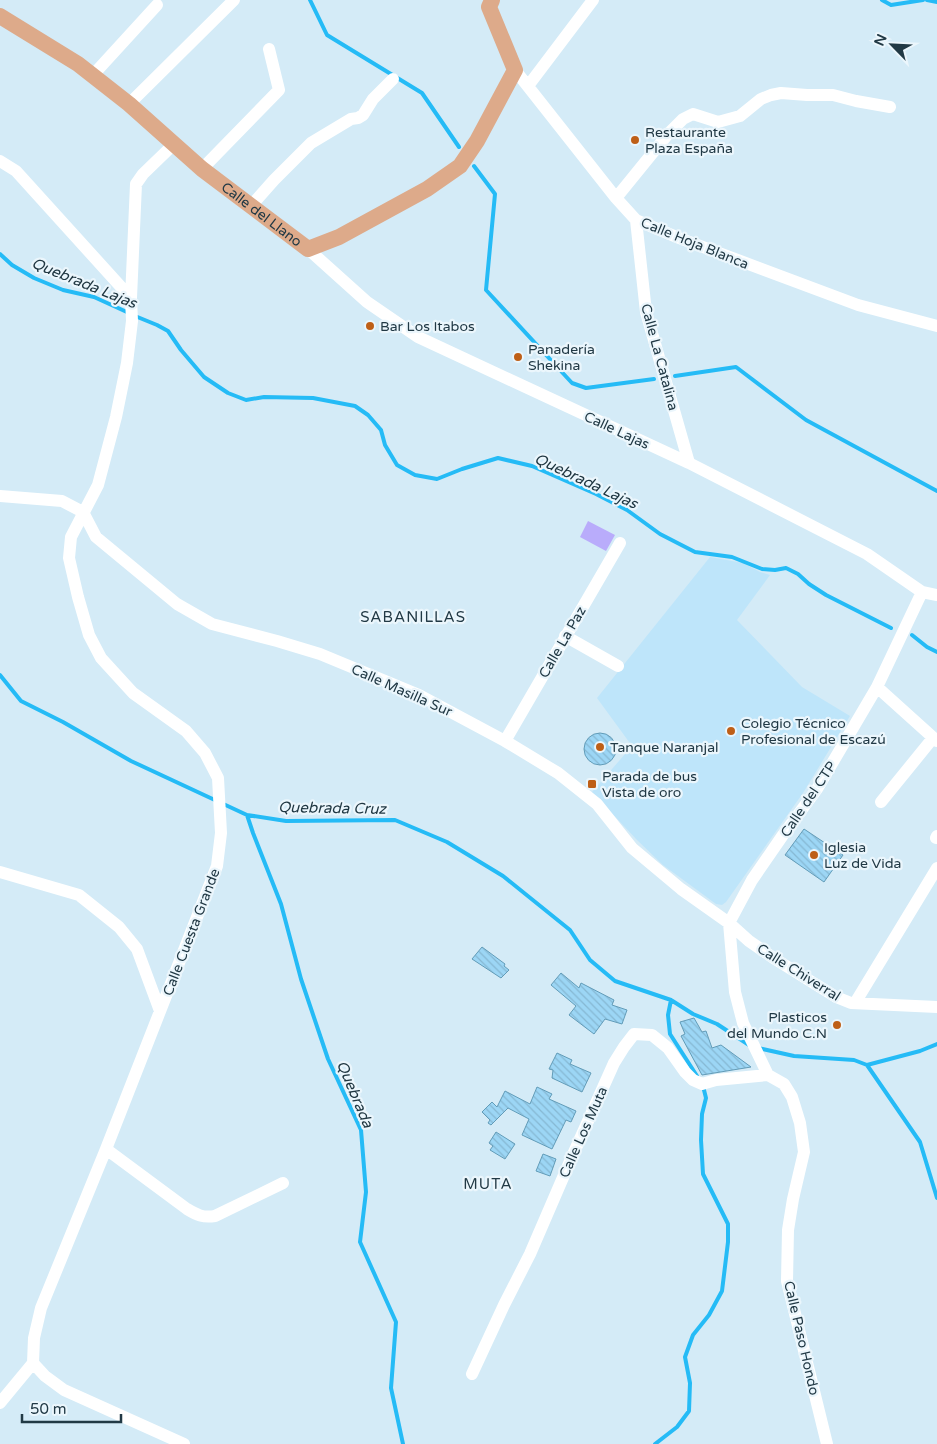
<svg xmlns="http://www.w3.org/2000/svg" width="937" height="1444" font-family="'Varela Round',sans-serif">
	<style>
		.built { fill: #bee5fa }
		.pitch { fill: #b9acfb }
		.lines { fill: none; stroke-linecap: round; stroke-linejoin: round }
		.stream { stroke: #25bbf6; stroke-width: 4 }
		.building { fill: url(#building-back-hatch); stroke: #629cb8 }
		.minor { stroke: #fff; stroke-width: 12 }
		.major { stroke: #ddaa8a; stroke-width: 16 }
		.poi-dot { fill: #be5f17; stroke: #ebf6fc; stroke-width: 2 }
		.labels { text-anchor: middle; stroke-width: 4.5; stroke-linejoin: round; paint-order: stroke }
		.poi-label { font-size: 14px; fill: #213945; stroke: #ebf6fc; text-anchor: start }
		.street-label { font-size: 14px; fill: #213945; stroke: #ebf6fc }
		.water-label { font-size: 15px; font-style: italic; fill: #203742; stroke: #ebf6fc }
		.neighbourhood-label { font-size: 15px; letter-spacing: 1px; fill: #213945; stroke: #ebf6fc }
	</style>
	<defs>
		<pattern id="building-back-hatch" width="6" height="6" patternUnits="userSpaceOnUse" patternTransform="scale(1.25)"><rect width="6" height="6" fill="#9cd6f5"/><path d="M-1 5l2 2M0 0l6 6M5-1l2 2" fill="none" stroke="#86b8d3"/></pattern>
	</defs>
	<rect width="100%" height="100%" fill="#d4ebf7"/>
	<path class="built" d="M710,557L743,563L760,572L770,575L737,620L802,687L850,716L803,793L726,902L722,905L716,904L663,865L637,840L592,792L632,746L597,698Z"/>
	<path class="pitch" d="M588,521L615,535L606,551L580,537Z"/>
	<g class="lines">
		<path class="stream" d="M310,0L327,35L422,93L459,147
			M882,0L891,5L923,0
			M927,0L937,2
			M474,166L495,194L486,290L572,383L586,388L654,379
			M0,254L12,265L34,278L63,290L94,297L129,313
			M135,316L157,325L168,331L181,350L204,377L228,393L246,400L264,397L313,398L355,406L368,415L381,430L385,445L397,465L415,475L437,479L462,469L498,458L532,466L596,494L627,510L660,534L695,552L732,557L762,569L775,570L786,568L798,574L809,584L826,595L891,628
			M675,376L736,367L806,420L937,491
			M912,635L927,647L937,652
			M0,675L21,701L63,722L131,761L247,815L286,821L395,820L447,842L503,876L570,930L590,960L615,981L671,1000L693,1014L717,1024L749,1045
			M247,815L253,833L281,904L301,979L328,1059L361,1130L366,1192L360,1242L396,1322L391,1388L403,1444
			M671,1000L668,1015L670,1034L697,1076
			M758,1048L794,1056L854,1060L867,1065L920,1142L937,1198
			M867,1065L920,1051L937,1044
			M655,1444L677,1427L689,1411L690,1383L685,1357L693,1335L709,1315L722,1291L728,1242V1224L703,1174L701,1140L702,1114L706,1098L703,1086"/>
	</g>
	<path class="building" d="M584 749a16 16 0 1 1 32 0a16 16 0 1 1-32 0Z
		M804,829L843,855L824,882L785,855Z
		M482,947L505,964L504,966L509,970L501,978L472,959Z
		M561,973L579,988L581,983L614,1000L612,1005L627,1010L622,1024L605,1019L594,1034L569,1015L576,1006L551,985Z
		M694,1018L702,1032L706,1031L712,1048L721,1045L751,1067L702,1075L681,1036L685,1034L680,1022Z
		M557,1053L572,1060L570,1064L591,1073L582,1092L552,1078L553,1070L549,1069Z
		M537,1087L552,1094L549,1099L576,1111L571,1122L566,1120L552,1149L522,1135L529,1119L508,1108L491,1125L488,1123L490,1120L482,1112L492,1102L497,1107L505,1091L530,1104Z
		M496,1132L515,1144L505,1159L490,1150L493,1146L489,1143Z
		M543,1154L556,1159L550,1176L536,1171Z"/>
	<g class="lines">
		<path class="minor" d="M515,70L616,198L636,220L679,238L858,305L937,326
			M93,75L157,5
			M528,86L593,0
			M129,104L234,0
			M174,144L143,174L136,184L131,298L132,321L127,363L116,417L98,485L71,537L69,558L78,597L89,635L101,658L133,693L186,731L205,753L218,778L221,833L217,866L106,1149L41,1308L34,1338L33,1363L45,1376L64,1390L184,1444
			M0,161L16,171L131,298
			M202,169L279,90L269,49
			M616,198L668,134L683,119L693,114L718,122L740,116L761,99L771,95L781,93L807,95H833L856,101L890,107
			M251,206L274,180L311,143L351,119L358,118L363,115L373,99L393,79
			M636,220L646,312L689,463
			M308,249L367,302L418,337L689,463L867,554L922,592L937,595
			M0,496L62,501L83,512L96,537L177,604L212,624L277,641L320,654L419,695L505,741L558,773L597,804L632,848L681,889L729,923L749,941L775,959L836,997L851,1003L937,1007
			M565,636L618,666
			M877,687L937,741
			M505,741L620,543
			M881,802L933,738
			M936,838L937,836
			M0,872L79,895L119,927L137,949L160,1011
			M729,923L735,992L743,1023L768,1075L784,1084L792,1097L800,1123L804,1152L793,1199L788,1230L787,1281L827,1444
			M729,923L752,880L783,835L817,789L877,687L922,592
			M855,1003L937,868
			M106,1149L187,1209C197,1215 203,1218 215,1216L283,1183
			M472,1374L504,1305L530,1254L571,1159L614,1063L624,1047L634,1034L652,1035L668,1048L685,1072L693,1080L702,1084L716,1080L768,1075
			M0,1403L33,1363"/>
		<path class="major" id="s1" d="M0,16L78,64L129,104L202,169L308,249L339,237L427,189L460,166L477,141L515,70L489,7L492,0"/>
	</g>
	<g class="poi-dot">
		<circle cx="635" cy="140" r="5"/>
		<circle cx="370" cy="326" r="5"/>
		<circle cx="518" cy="357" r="5"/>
		<circle cx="731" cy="731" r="5"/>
		<circle cx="600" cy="747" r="5"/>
		<rect x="587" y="779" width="10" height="10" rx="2.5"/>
		<circle cx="814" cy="855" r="5"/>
		<circle cx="837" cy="1025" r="5"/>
	</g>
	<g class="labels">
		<g class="poi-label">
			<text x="645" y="137">Restaurante<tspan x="645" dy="16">Plaza España</tspan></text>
			<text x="380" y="331">Bar Los Itabos</text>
			<text x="528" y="354">Panadería<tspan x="528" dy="16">Shekina</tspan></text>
			<text x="741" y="728">Colegio Técnico<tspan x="741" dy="16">Profesional de Escazú</tspan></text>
			<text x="610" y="752">Tanque Naranjal</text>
			<text x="602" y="781">Parada de bus<tspan x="602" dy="16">Vista de oro</tspan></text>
			<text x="824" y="852">Iglesia<tspan x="824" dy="16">Luz de Vida</tspan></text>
			<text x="827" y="1022" text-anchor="end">Plasticos<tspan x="827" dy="16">del Mundo C.N</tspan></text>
		</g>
		<g class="street-label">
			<text dy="5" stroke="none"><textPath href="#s1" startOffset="329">Calle del Llano</textPath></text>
			<text transform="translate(695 243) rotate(22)" y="5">Calle Hoja Blanca</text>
			<text transform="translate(660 357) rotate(75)" y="5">Calle La Catalina</text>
			<text transform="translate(617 430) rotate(25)" y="5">Calle Lajas</text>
			<text transform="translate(562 642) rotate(-60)" y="5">Calle La Paz</text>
			<text transform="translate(402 690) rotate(24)" y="5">Calle Masilla Sur</text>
			<text transform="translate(808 799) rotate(-56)" y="5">Calle del CTP</text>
			<text transform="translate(191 932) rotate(-69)" y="5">Calle Cuesta Grande</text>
			<text transform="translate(799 972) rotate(32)" y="5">Calle Chiverral</text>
			<text transform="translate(583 1132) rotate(-66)" y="5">Calle Los Muta</text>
			<text transform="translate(802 1338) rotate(77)" y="5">Calle Paso Hondo</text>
		</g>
		<g class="water-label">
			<text transform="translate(84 283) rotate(22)" y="5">Quebrada Lajas</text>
			<text transform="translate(586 481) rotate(25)" y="5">Quebrada Lajas</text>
			<text transform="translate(332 808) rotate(1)" y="5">Quebrada Cruz</text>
			<text transform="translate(355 1094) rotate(67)" y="5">Quebrada</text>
		</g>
		<g class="neighbourhood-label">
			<text x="413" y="622">SABANILLAS</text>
			<text x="488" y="1189">MUTA</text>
		</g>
	</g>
	<g transform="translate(892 45) rotate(294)" stroke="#ebf6fc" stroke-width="4" paint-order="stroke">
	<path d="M0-4L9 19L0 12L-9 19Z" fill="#213945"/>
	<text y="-8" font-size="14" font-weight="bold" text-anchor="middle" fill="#213945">N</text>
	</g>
	<path d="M22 1414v8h99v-8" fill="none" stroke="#213945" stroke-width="2.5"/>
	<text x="30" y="1414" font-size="15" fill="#213945" stroke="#ebf6fc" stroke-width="4" paint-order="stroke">50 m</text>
</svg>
